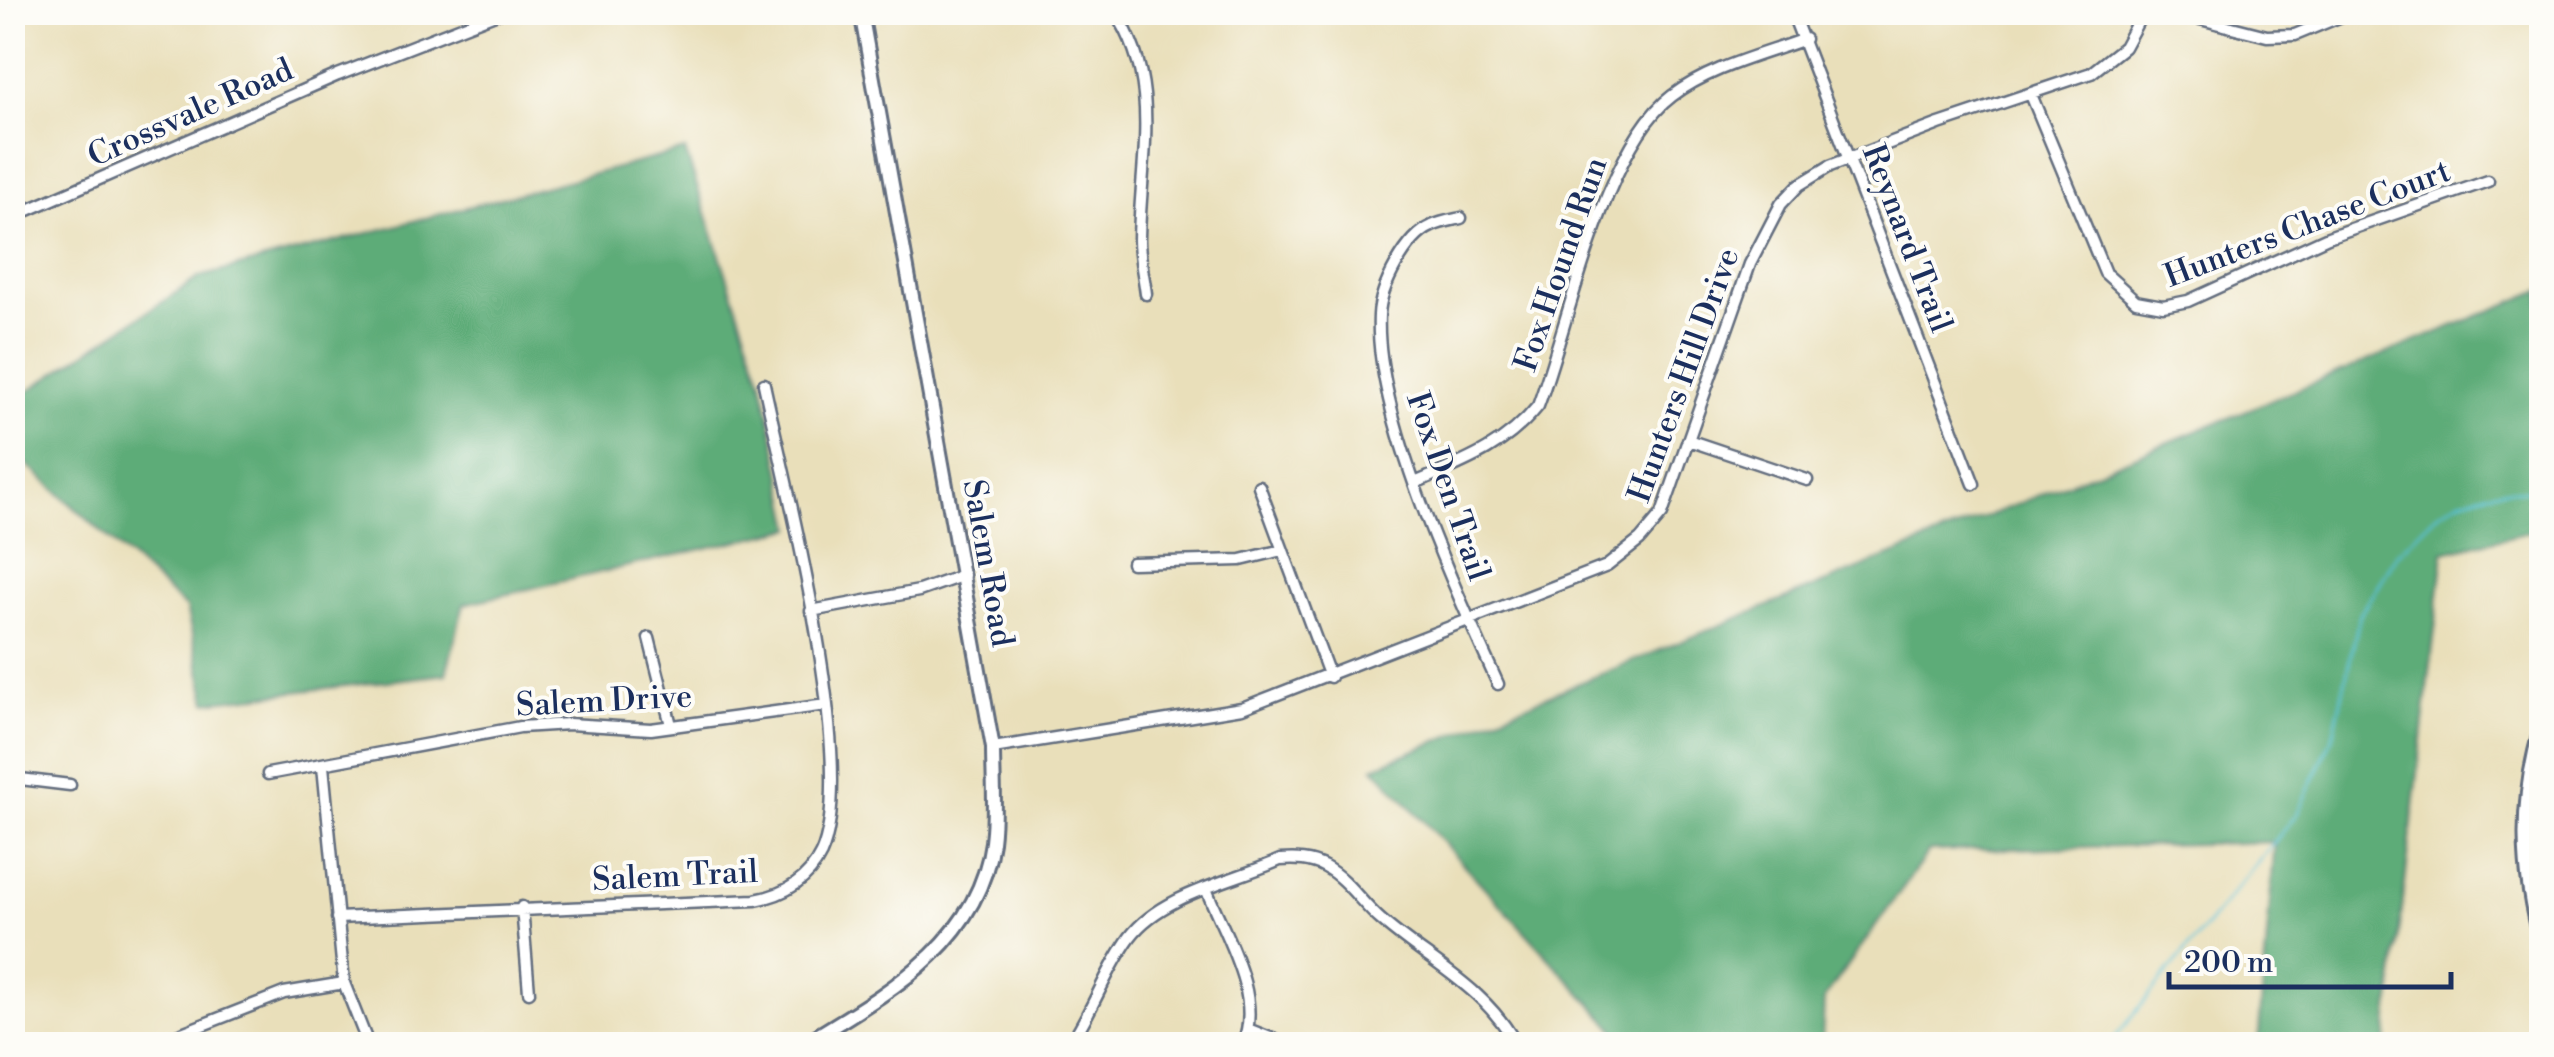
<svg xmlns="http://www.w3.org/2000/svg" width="2554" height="1057" font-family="'Libre Bodoni',serif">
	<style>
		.forest { fill: #5dac78; stroke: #3c6e6b; stroke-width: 2.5 }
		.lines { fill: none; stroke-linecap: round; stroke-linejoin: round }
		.stream { stroke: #5cc3d9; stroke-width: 2.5 }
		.minor-casing { stroke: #636d7e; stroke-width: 15 }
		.tertiary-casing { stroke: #636d7e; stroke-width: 18 }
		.minor { stroke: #fff; stroke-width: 10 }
		.tertiary { stroke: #fff; stroke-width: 12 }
		.labels { text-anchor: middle; stroke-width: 8; stroke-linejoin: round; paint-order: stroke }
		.street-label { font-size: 32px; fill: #1b2f5e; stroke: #fdfcf7 }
	</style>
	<rect width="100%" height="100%" fill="#fdfcf7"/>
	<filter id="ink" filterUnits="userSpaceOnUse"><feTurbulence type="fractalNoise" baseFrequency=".01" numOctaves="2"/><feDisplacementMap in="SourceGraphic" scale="20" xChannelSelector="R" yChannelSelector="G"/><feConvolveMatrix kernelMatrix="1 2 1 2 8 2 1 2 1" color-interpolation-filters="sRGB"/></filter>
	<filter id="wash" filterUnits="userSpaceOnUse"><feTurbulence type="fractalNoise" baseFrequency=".0048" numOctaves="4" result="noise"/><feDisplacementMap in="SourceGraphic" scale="40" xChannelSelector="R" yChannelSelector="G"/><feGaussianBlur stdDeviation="2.25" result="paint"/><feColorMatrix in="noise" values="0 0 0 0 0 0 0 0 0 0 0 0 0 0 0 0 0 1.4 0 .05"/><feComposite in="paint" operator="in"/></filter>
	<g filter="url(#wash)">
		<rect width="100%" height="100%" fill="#e9dfba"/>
		<path class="forest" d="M685,150L762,381L793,528L464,604L446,674L207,702L186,608L13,452V401L200,277Z
			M2541,290V529L2444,552L2386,1044H2258L2275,842L1929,851L1824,999L1822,1044H1623L1618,1033L1374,767Z"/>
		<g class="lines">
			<path class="stream" d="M2110,1044L2297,814L2333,737L2360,614L2397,554L2437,514L2461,500L2502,489L2542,491"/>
		</g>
	</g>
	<g filter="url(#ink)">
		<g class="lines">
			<defs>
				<path id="minor" d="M1115,12C1163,82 1140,161 1139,240C1139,257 1144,276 1146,294
					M1792,12L1974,484
					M2173,12L2267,36L2295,35L2351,12
					M2032,97L2105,273L2136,301L2163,306L2188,301L2328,237L2488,181
					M12,217L338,75L500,12
					M1461,218C1452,220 1440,222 1432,226C1406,237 1380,288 1379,315C1374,414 1456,592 1498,684
					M1691,441L1807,480
					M1417,482C1464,462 1505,447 1538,406C1569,323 1604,147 1672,96C1710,67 1762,55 1805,39
					M1259,486L1330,677
					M1132,563L1241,560L1282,550
					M811,611L919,591L964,575
					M649,638L671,725
					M993,748L1242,708L1607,566L1640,540L1662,514L1750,264L1781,204L1799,185L1830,166L1939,124L2091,73L2124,47L2143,12
					M323,766L344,983L368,1044
					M268,774L520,727L569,724L651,729L826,705
					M12,778L70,785
					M1207,891C1225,936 1263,996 1243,1044
					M522,907L529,992
					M337,918L755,900C783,895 808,881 821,854C860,767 785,484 764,384
					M1250,1030L1285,1044
					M154,1044L284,993L344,983
					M1070,1044C1093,1010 1106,970 1130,937C1162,894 1234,881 1280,860C1296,859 1310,859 1325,867C1347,879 1362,904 1381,920C1429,962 1485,987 1516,1044"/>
				<path id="tertiary" d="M2542,726C2519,801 2521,872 2542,947
					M804,1044C883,995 978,946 992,842C996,811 993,779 993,748L861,12"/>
			</defs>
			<use href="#minor" class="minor-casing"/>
			<use href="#tertiary" class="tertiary-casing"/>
			<use href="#minor" class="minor"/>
			<use href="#tertiary" class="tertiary"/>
		</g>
	</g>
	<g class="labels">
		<g class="street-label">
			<text transform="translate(190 112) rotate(-24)" y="11">Crossvale Road</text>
			<text transform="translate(2307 223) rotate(-21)" y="11">Hunters Chase Court</text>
			<text transform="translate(1908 238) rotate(69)" y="11">Reynard Trail</text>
			<text transform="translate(1560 264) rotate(-71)" y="11">Fox Hound Run</text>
			<text transform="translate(1683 375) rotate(-70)" y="11">Hunters Hill Drive</text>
			<text transform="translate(1449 486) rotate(71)" y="11">Fox Den Trail</text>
			<text transform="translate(989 563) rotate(80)" y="11">Salem Road</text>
			<text transform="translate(604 700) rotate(-3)" y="11">Salem Drive</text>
			<text transform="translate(675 875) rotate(-3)" y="11">Salem Trail</text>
		</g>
	</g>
	<rect width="2554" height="1057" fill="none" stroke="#fdfcf7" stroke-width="50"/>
	<path d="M2169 972v15h282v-15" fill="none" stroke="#1b2f5e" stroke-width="5"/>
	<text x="2184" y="972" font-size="30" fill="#1b2f5e" stroke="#fdfcf7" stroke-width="8" paint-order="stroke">200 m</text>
</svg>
